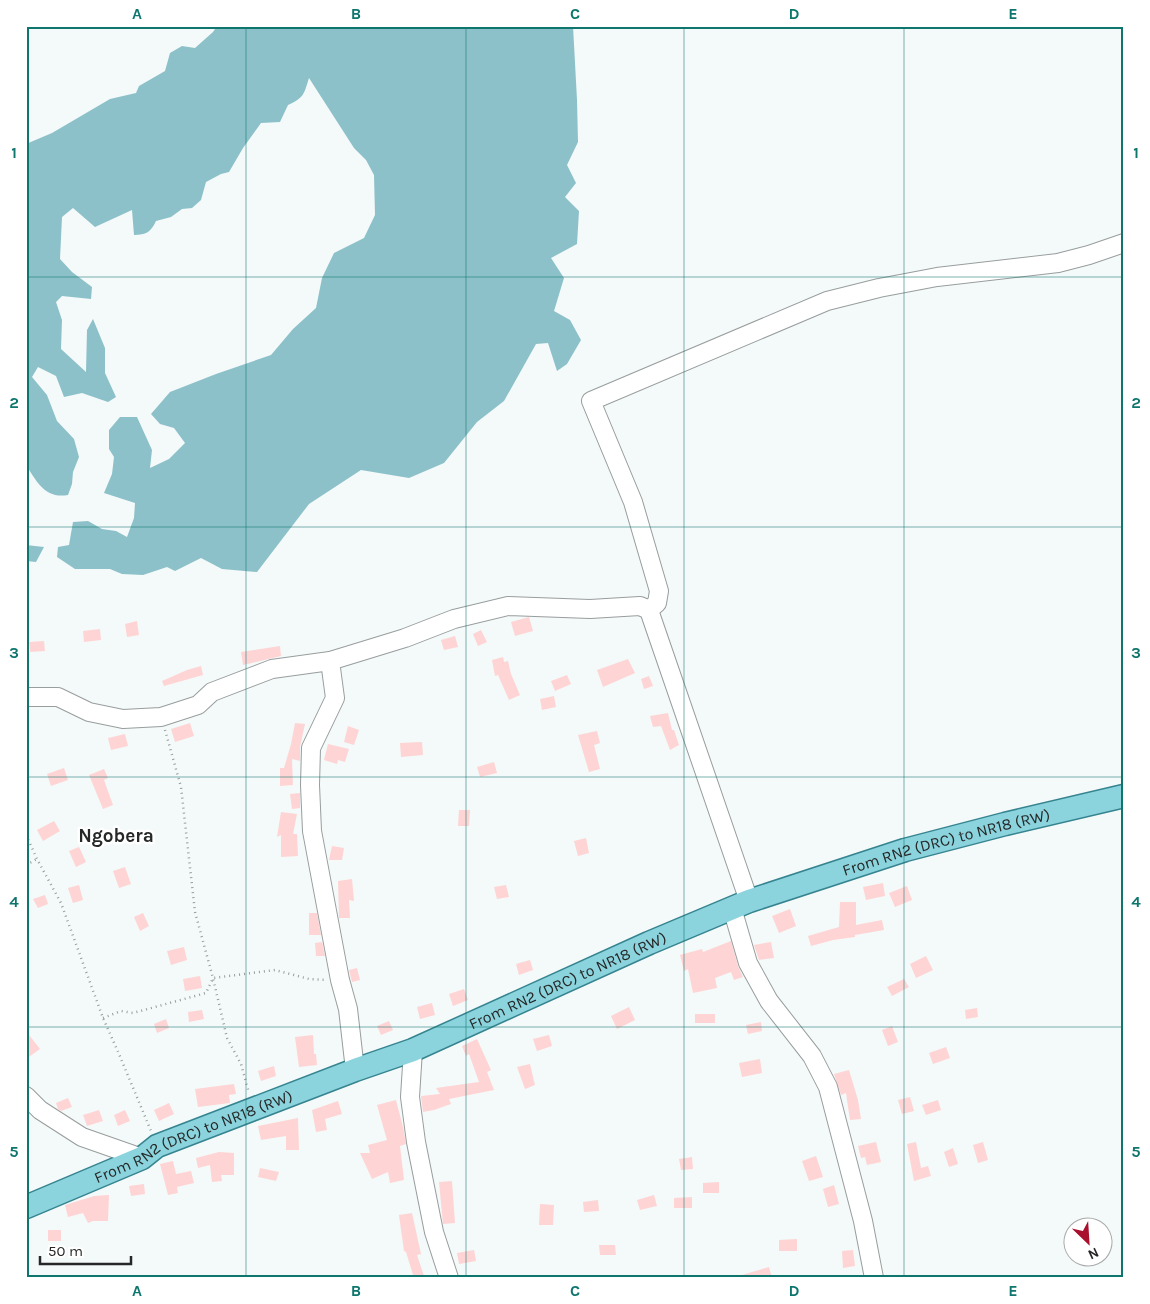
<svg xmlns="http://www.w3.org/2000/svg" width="1150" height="1304" font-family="Karla,sans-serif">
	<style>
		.forest { fill: #8cc1c9 }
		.building { fill: #fed5d4 }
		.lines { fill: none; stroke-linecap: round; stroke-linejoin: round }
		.minor-casing { stroke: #989d9d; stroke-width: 20 }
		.major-casing { stroke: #35848f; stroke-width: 25 }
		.path { stroke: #989c9d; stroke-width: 2.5; stroke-dasharray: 1 4; stroke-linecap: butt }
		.minor { stroke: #fff; stroke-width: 18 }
		.major { stroke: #8bd3dd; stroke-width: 22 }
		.grid { fill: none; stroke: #0f766e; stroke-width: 1; stroke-opacity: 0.55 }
		.labels { text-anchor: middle; stroke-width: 5; stroke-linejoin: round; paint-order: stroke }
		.street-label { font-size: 16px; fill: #262828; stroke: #fff }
		.quarter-label { font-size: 19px; font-weight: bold; fill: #262828; stroke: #fff }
		.neatline { fill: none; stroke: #0f766e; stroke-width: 2 }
		.grid-label { font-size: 16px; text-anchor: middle; font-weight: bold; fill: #0f766e }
	</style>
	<rect width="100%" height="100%" fill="#f4f9fa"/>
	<path class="forest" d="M217,26H573L577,100L578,142L567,165L576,183L565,197L579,211L577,244L551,258L564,278L554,311L570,320L581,340L567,364L557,371L548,343L536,344L504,401L477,422L444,463L409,478L361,470L309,504L257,572L222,569L201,558L175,571L167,567L143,575L122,574L110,569H75L57,557L58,547L69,545L73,522L88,521L102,529L116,531L127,537L134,518L135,503L104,493L112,474L114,457L109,449V430L120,417H137L152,450L150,468L169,459L185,443L174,428L160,424L151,414L170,392L216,374L271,355L293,329L316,308L322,278L334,253L364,238L375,215L374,175L366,160L354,148L309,78C304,94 304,98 288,105L280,122L261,123L243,148L229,172L221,174L206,182L201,200L192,208L182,209L171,217L156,221C151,232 146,235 134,235L132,210L95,227L73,208L62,217L60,259L72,272L92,287L91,299L62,296L56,302L62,320L61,349L86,372L87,330L93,319L105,348V373L116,397L108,402L82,393L64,397L56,376L38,367L32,377L47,395L57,421L74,439L79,457L73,472L72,484L68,495C45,499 37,482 26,465V144L52,133L110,99L136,93L139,86L165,71L170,53L182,46L195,48L213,32Z
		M26,545L44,547L36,562L26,561Z"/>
	<path class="building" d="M529,617L533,631L515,636L511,622Z
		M137,621L139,635L127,637L125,624Z
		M100,629L101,640L84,642L83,631Z
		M481,630L487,642L478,646L473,634Z
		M455,636L458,647L444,650L441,640Z
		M44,641L45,651L30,652L29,642Z
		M280,646L281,656L243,665L241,652Z
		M503,657L504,662L508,661L511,674L520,695L509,700L498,675L495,676L492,660Z
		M628,659L635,673L603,687L597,670Z
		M201,666L203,675L164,686L162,681L187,670Z
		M567,675L571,684L555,691L551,681Z
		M649,676L653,686L644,689L641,679Z
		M554,696L556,707L542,710L540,699Z
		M668,713L672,730H674L679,745L670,750L661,726L653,727L650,716Z
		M190,723L194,736L175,742L171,729Z
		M295,723L305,724L300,747V761L292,759L293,785L280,786V768H284L291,744Z
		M348,726L359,730L354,745L344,742Z
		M597,731L600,743L594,745L600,769L589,772L578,735Z
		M125,734L128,746L111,750L108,738Z
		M422,742L423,755L401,757L400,743Z
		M328,744L349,749L345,762L338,760L337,764L324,760Z
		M494,762L497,773L480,777L477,767Z
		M64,768L68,780L51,786L47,774Z
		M104,769L108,778L104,780L113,805L103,809L89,775Z
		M300,793V808L292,809L290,794Z
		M459,810H470L469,826H458Z
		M281,812L297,814L293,834H297L298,856L281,857V835L277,837Z
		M54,821L60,831L43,841L37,830Z
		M586,838L589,853L578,856L574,841Z
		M332,846L344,848L342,860H329Z
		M79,847L86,862L76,867L69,851Z
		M125,867L131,884L119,888L113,871Z
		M352,879L354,901L349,900L350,918H339L338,881Z
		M883,883L885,896L866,900L863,887Z
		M79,885L83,900L73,903L68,888Z
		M506,885L509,897L497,899L494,887Z
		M907,886L912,900L895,907L889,893Z
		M45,895L48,904L38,908L33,899Z
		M840,902H856V925L882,920L884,930L855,935V937L833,940L811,946L808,936L839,927Z
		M790,909L796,926L779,933L772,916Z
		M143,913L149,926L140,931L134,917Z
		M309,913H317L321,935H309Z
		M731,941L738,966L743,977L734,980L731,972L715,978L717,988L693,993L688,969L684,971L680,955L702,949L703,952Z
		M322,942L325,956H316L315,943Z
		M771,942L774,958L759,960L754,945Z
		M184,947L187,960L171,965L167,951Z
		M926,956L933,970L916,978L910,964Z
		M530,960L533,970L519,975L516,964Z
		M357,968L360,980L352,982L349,970Z
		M200,976L202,988L185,991L183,979Z
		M904,979L909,987L892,996L887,987Z
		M464,989L468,1000L453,1006L449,994Z
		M432,1003L435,1015L420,1019L417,1007Z
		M629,1007L635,1020L617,1029L611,1016Z
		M977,1008L978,1017L966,1019L965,1010Z
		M202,1010L204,1019L189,1022L188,1012Z
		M695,1014H715V1023H695Z
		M166,1019L169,1028L157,1033L154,1024Z
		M389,1021L393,1030L381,1035L377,1026Z
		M761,1022L762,1031L748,1034L746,1025Z
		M892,1026L898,1042L888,1046L882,1030Z
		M26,1031L40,1049L26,1059Z
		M313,1035L314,1054H316L317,1065L299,1067L295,1037Z
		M549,1035L552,1046L537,1051L533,1039Z
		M477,1039L491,1070L487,1072L494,1090L449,1099L451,1104L434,1110L423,1112L421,1096L440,1094L436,1088L479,1082L469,1054L466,1056L462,1046Z
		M946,1047L950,1058L933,1064L929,1053Z
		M760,1059L762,1073L742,1077L739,1063Z
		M530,1064L535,1085L525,1089L517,1067Z
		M274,1066L276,1076L261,1081L258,1071Z
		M849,1070L858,1100L861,1119L850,1120L846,1093L841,1095L834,1074Z
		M234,1084L236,1094L229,1095L230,1103L198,1107L195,1089Z
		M910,1097L914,1111L902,1114L898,1100Z
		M68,1098L72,1107L61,1111L58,1109L56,1103Z
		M396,1100L403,1127L406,1144L400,1146L404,1180L390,1183L388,1172L372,1179L360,1153H370L368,1145L387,1140L377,1105Z
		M938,1100L941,1110L926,1115L922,1105Z
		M338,1101L342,1114L325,1119L327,1130L316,1132L312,1110Z
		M169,1103L174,1114L159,1121L154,1110Z
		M99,1110L103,1121L87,1126L83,1115Z
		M125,1110L130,1121L118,1126L114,1115Z
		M298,1118L299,1150H286V1136L261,1140L258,1126Z
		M876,1142L881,1162L867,1165L865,1157L861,1158L858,1146Z
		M916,1142L921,1168L928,1166L931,1176L914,1181L907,1144Z
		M983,1142L988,1160L978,1163L973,1145Z
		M953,1148L958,1164L949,1167L944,1152Z
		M219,1152L234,1153V1175H221L222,1181L212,1182L210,1165L198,1168L196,1158Z
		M816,1156L823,1177L809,1181L802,1161Z
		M692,1157L693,1169L681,1170L679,1159Z
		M173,1161L176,1174L191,1171L194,1183L177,1187L178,1193L168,1195L160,1164Z
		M260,1168L279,1172L276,1181L258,1177Z
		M452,1181L455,1223L443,1224L439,1182Z
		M719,1182V1193H703V1183Z
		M144,1184L145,1194L131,1196L129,1186Z
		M834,1185L839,1204L828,1207L823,1189Z
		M109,1195L108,1221H93L88,1223L83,1213L68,1217L65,1205L94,1196Z
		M654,1195L657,1206L640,1210L637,1200Z
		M692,1197V1208H674V1198Z
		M598,1200L599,1211L584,1212L583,1202Z
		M540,1204L554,1205L553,1225H539Z
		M412,1213L421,1254L417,1255L424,1276L418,1278H414L406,1252L404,1251L399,1215Z
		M48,1230H61V1241H48Z
		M797,1239V1251H779V1240Z
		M599,1245H615L616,1255H600Z
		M474,1250L476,1261L459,1264L457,1253Z
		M853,1250L855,1266L843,1268L842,1251Z
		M769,1267L772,1278H742V1275Z"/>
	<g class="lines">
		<defs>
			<path id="minor" d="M649,610L657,603L659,591L633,502L591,401L827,301L879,288L937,277L1058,263L1089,255L1124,243
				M330,661L335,698L311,748L310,785L312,831L340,980L348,1009L355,1070
				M26,697H58L89,712L123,719L161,717L198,705L212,692L272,669L330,661L405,638L454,619L508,606L590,609L640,606L649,610L652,619L749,901
				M732,908L748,963L769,1001L812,1056L828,1087L863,1221L874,1278
				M413,1050L410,1097L416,1142L434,1232L449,1278
				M26,1096L40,1110L82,1137L142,1158"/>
			<g id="major">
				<path id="s1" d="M26,1207L142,1158L157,1146L355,1070L413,1050L649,943L749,901L905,850L1005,824L1124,796"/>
			</g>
		</defs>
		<use href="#minor" class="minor-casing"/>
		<use href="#major" class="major-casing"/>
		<path class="path" d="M165,730L181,787L195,912L213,978L227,1038L241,1064L249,1093
			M26,835L37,859L61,903L103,1018L119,1054L151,1131
			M26,865L37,859
			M103,1018L121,1011L133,1013L206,993L213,978L275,970L309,979L326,980"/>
		<use href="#minor" class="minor"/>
		<use href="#major" class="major"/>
	</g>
	<path class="grid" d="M246,26V1278M466,26V1278M684,26V1278M904,26V1278M26,277H1124M26,527H1124M26,777H1124M26,1027H1124"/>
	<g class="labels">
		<g class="street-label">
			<text dy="6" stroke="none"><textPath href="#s1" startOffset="992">From RN2 (DRC) to NR18 (RW)</textPath></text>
			<text dy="6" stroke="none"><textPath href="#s1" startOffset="588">From RN2 (DRC) to NR18 (RW)</textPath></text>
			<text dy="6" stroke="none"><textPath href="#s1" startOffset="182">From RN2 (DRC) to NR18 (RW)</textPath></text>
		</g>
		<g class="quarter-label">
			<text x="116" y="842">Ngobera</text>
		</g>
	</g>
	<rect width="1150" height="1304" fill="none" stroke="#ffffff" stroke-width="55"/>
	<g transform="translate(1088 1242) rotate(155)"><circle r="24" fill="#ffffff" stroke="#a8a9a9"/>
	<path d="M0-4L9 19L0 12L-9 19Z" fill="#a8102e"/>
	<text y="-8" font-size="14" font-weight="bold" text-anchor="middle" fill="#262828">N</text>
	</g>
	<path d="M40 1256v8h91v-8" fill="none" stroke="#262828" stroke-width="2.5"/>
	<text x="48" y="1256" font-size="15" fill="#262828" stroke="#ffffff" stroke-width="4" paint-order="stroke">50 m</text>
	<rect x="28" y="28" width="1094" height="1248" class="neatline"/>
	<g class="grid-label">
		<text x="137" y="19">A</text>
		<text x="356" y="19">B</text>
		<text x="575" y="19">C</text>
		<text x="794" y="19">D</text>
		<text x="1013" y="19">E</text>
		<text x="14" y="158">1</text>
		<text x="1136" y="158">1</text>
		<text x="14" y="408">2</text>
		<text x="1136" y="408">2</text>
		<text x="14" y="658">3</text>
		<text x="1136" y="658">3</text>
		<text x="14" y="907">4</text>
		<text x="1136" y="907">4</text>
		<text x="14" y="1157">5</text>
		<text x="1136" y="1157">5</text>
		<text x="137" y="1296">A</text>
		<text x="356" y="1296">B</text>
		<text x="575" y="1296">C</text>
		<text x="794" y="1296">D</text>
		<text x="1013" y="1296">E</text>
	</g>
</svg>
